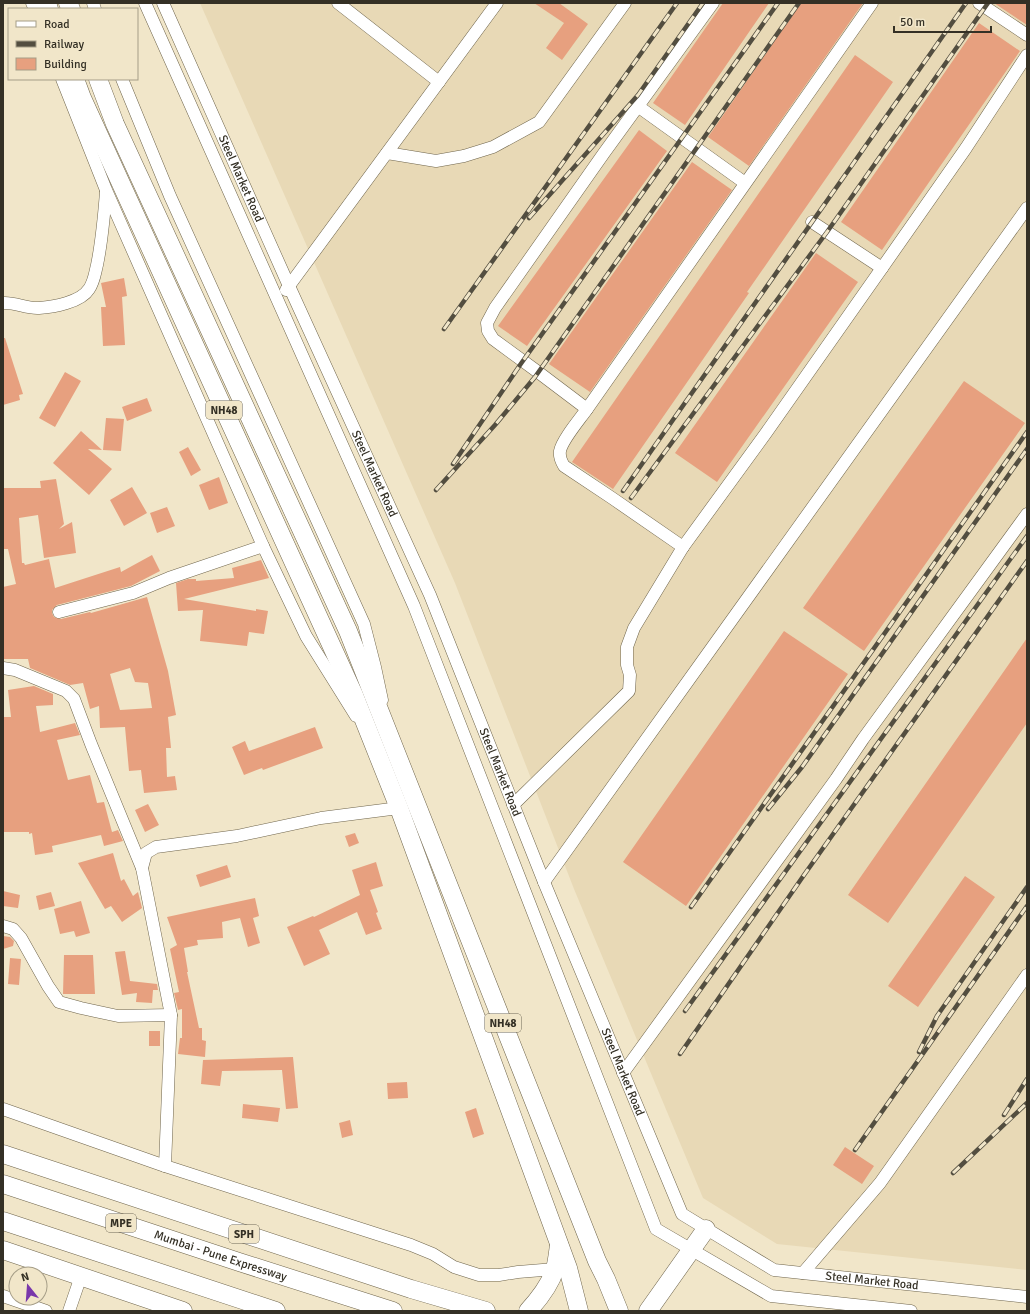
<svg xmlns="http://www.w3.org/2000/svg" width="1030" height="1314" font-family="Signika,sans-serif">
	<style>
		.built { fill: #e8d9b6 }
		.building { fill: #e7a07f; fill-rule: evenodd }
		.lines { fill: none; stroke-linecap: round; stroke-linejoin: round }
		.minor-casing { stroke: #6f654c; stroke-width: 13 }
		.highway-casing { stroke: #6f654c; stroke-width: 19 }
		.minor { stroke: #fff; stroke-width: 12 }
		.highway { stroke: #fff; stroke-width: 18 }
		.rail-casing { stroke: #534e40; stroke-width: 4.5 }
		.rail { stroke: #f1e6c9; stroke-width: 3; stroke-dasharray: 9; stroke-linecap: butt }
		.labels { text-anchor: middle; stroke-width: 4; stroke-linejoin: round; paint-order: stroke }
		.shield { fill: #f1e6c9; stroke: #6d6756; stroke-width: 1 }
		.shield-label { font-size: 11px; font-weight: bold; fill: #343025 }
		.street-label { font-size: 12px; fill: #343025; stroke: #f1e6c9 }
	</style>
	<rect width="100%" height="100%" fill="#f1e6c9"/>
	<path class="built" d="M200,3H1027V1270L777,1244L703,1198L574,889L455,583Z"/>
	<path class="building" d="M534,3H559L588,24L562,60L546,48L564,23Z
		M723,3H769L685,125L653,103Z
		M801,3H863L749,166L708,137Z
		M994,3H1027V25Z
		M979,23L1020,51L882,250L841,222Z
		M855,55L893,82L747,292L749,293L613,489L572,462Z
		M639,130L667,151L527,346L498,326Z
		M692,162L732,190L590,392L549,364Z
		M816,253L858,282L717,482L675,453Z
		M124,278L127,296L122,297L125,345L103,346L101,307H106L101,283Z
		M3,338H5L23,394L19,395L20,400L3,405Z
		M65,372L81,381L55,427L39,418Z
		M964,381L1025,423L864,651L803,608Z
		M147,398L152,411L127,421L122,407Z
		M106,418L124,419L121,451L103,450Z
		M81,431L102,450L88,449L112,469L89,495L53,463Z
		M188,447L201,470L191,476L179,452Z
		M219,477L228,503L209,510L199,485Z
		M56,479L64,524L59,529L72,522L76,553L44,558L38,515L19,518L22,563H24L25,565L49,559L55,588L120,567L121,572L152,555L160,571L131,586L57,605L52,610V613L54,617L61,619L90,612L91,613L147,597L168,671L176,715L168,717L171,748H166L167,777L175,776L177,790L144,793L141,770L129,771L125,727L100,728L99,706L90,709L83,683L70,685L30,668L28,659H3V587L16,584L8,549H3V488H41L40,481ZM130,668L135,682L148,683L152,708L120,710L110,674Z
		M132,487L147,513L124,526L110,500Z
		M167,507L175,526L157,533L150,513Z
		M261,560L269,578L184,599L256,611V609L268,611L264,634L249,632L247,646L200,641L203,610L178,611L176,583L188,579H196V581L234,578L232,568Z
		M784,631L848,674L686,906L623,862Z
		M1027,638V723L888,923L848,895Z
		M34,686L53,694V705L36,706L40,732L75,723L80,735L57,740L68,780L90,775L97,803L104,802L112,832L118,830L123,841L104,846L101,835L52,846L53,852L35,855L32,833L29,834V832H3V717H11L8,690Z
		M315,727L323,748L263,770L262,768L244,775L232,747L245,741L249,751Z
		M148,804L159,825L145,832L135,810Z
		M355,833L359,843L349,847L345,836Z
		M113,853L121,881L124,879L133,896L138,892L142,908L122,922L111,906L105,909L78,863Z
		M376,862L383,886L370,890L378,912L376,913L382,929L366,935L357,912L319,930L330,954L304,966L287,927L313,916L314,917L360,895L352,870Z
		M227,865L231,877L200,887L196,875Z
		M965,876L995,897L918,1007L888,986Z
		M3,891L20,895L18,908L3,906Z
		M51,892L55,906L39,910L36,896Z
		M255,898L259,916L253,918L260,943L248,947L240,918L222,922L223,938L197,940L198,945L184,948L188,972H187L199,1028H202V1040L206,1041L205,1057L178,1054L180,1038H182V1009L178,1010L174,993L179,992L170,949L177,945L167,917Z
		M81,901L90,933L76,937L74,931L60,934L54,909Z
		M3,936L10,937L14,941L13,946L3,949Z
		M125,951L130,981L157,984L158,990H153L152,1003L136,1002L137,993L122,995L115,952Z
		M64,955H93L95,994H63Z
		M10,958L21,959L19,985L8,984Z
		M149,1031H160V1046H149Z
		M293,1057L298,1108L286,1109L282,1070L222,1071L220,1086L201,1084L203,1060Z
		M407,1082L408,1098L388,1099L387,1083Z
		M243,1104L280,1108L278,1122L242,1118Z
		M476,1108L484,1134L473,1138L465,1112Z
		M350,1120L353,1135L342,1138L339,1123Z
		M845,1147L874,1166L862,1184L833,1165Z"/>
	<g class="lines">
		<defs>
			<g id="minor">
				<path d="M32,3L35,9"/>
				<path d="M93,3L95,9"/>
				<path d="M145,3L414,606L656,1229L771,1296L911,1311"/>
				<path id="s1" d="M163,3L289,286L430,595L544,882L682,1214L774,1270L1027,1297"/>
				<path d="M338,3L439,82"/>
				<path d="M979,3L1027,35"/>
				<path d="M62,79L106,190L263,546L306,636L356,716"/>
				<path d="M122,79L170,196L364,624L375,667L382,700"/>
				<path d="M639,107L745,183"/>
				<path d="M387,153L436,161L464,156L493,147L539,122L625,3"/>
				<path d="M812,222L882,268"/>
				<path d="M286,290L497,3"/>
				<path d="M3,303C15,302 27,309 39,308C54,307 81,302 89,289C94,282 95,273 97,265C102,241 104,217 106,192"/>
				<path d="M587,409L538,372L493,339L488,331L487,323L495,308L604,153L713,3"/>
				<path d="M683,547L612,498L564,466C561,461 559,457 560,451C562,440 580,419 587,409L872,3"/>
				<path d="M59,612L133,593L169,578L263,546"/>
				<path d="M3,668L15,670L66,691L74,699L91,744L142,868"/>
				<path d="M513,805L629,691L630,675L627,665V647L634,628L683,547L766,433L882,268L966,148L1027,55"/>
				<path d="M544,882L1027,208"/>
				<path d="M3,926L13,929L21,938L48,986L59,1002L81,1008L118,1016L171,1015"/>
				<path d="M623,1073L836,779L863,739L1027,514"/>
				<path d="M3,1109L165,1166L411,1245L433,1254L454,1267L479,1275H499L518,1272L555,1269"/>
				<path d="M165,1166L171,1015L142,868L146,853L156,847L237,836L321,818L399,808"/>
				<path d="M803,1273L880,1183L1027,975"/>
				<path d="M3,1296L46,1311"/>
				<path d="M69,1311L81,1276"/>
			</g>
			<g id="highway">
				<path d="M47,3L49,9"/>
				<path d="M68,3L71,9"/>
				<path d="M75,79L82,98L354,695L399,808L568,1268L579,1311"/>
				<path d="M98,79L115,124L348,631L597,1261L606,1279L619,1311"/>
				<path d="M3,1154L411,1289L486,1311"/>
				<path id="s2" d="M3,1184L239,1262L393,1311"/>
				<path d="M3,1221L276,1311"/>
				<path d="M3,1250L183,1311"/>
				<path d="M528,1311C539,1299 550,1285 555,1269C557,1262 558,1252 559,1245"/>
				<path d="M648,1311L706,1229"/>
			</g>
		</defs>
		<use href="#minor" class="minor-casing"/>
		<use href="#highway" class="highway-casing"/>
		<use href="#minor" class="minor"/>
		<use href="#highway" class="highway"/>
		<defs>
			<path id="rail" d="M529,218L638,95L703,3
				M444,329L677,3
				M453,464L520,365L778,3
				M436,490L495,425L535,377L799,3
				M623,491L966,3
				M631,498L827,232L988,3
				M768,809L802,767L1027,449
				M691,907L1027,432
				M685,1011L1027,536
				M919,1052L937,1016L1027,887
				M680,1054L804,875L1027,561
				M1004,1115L1027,1079
				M855,1150L1027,906
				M953,1173L1027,1103"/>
		</defs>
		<use href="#rail" class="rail-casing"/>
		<use href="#rail" class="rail"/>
	</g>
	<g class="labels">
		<g class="shield">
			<rect x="206" y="401" width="36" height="18" rx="3"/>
			<rect x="485" y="1014" width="36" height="18" rx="3"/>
			<rect x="106" y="1214" width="30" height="18" rx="3"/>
			<rect x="229" y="1225" width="30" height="18" rx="3"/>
		</g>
		<g class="shield-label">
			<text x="224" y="414">NH48</text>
			<text x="503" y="1027">NH48</text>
			<text x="121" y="1227">MPE</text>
			<text x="244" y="1238">SPH</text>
		</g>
		<g class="street-label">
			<text dy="4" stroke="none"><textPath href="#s1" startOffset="192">Steel Market Road</textPath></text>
			<text dy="4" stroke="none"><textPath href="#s1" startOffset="516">Steel Market Road</textPath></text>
			<text dy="4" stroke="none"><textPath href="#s1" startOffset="840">Steel Market Road</textPath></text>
			<text dy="4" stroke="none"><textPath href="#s1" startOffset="1164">Steel Market Road</textPath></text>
			<text dy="4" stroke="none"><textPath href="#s2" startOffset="229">Mumbai - Pune Expressway</textPath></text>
			<text dy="4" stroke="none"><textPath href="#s1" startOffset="1524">Steel Market Road</textPath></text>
		</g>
	</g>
	<rect width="1030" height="1314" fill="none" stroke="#343025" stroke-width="8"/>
	<rect x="8" y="8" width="130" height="72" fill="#f1e6c9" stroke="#a59d87"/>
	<rect x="16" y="21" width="20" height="6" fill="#ffffff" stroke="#a59d87"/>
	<text x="44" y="28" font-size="12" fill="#343025">Road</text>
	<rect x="16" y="41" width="20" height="6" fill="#534e40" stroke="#a59d87"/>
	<text x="44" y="48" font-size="12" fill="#343025">Railway</text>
	<rect x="16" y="58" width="20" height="12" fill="#e7a07f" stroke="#a59d87"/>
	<text x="44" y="68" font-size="12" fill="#343025">Building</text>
	<g transform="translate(28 1286) rotate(343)"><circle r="19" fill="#f1e6c9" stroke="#a59d87"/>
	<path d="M0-3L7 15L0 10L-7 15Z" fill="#7937ab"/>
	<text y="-6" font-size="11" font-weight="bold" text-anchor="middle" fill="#343025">N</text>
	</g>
	<path d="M894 26v6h97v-6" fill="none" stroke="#343025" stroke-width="2"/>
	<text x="900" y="26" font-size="12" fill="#343025" stroke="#f1e6c9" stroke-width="3" paint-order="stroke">50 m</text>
</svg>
